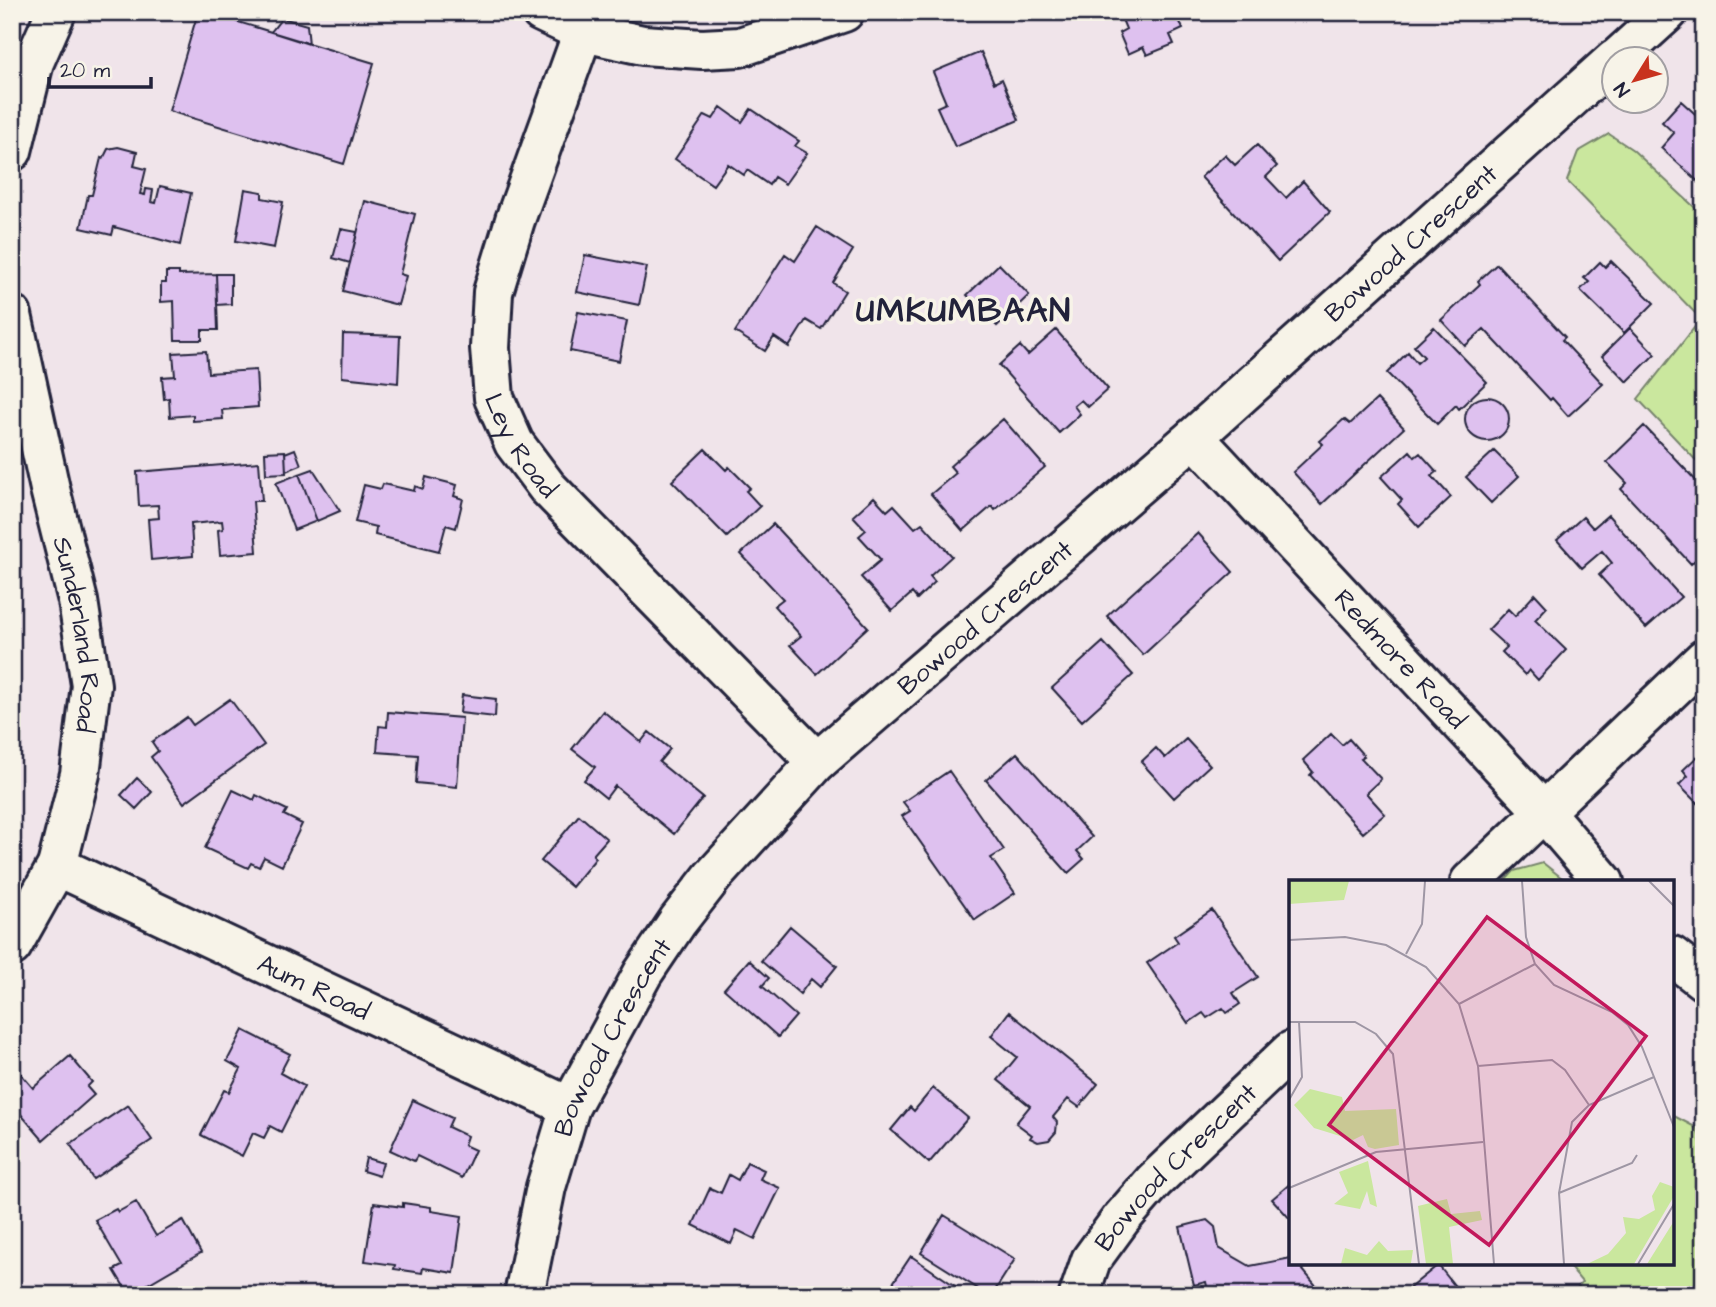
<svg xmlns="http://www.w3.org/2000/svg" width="1716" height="1307" font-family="'Architects Daughter',sans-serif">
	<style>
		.green { fill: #cae79e; stroke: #76846c; stroke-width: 2 }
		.building { fill: #dec1ef; stroke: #22223b; stroke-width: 2 }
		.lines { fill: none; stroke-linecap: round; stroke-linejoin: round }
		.minor-casing { stroke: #22223b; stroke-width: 44 }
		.minor { stroke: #f7f3e8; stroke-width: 38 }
		.labels { text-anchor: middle; stroke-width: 7; stroke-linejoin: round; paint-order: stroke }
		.street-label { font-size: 26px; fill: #22223b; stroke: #f7f3e8 }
		.district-label { font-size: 33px; font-weight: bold; letter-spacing: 2px; fill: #22223b; stroke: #f7f3e8 }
		.inset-road { fill: none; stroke: #9e96a4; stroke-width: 2 }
		.view { fill: #c2185b; fill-opacity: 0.15; stroke: #c2185b; stroke-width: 3.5 }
		.inset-edge { fill: none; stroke: #22223b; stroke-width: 3.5 }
	</style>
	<rect width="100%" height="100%" fill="#f0e4ea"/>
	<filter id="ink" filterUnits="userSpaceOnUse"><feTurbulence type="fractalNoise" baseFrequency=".0143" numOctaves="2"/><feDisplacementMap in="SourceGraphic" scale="14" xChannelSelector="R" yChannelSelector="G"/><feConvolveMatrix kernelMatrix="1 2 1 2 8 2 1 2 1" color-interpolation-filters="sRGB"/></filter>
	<g filter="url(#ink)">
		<path class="green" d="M1609,134L1633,150L1704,216V469L1638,399L1701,319L1567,181L1578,152Z
			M1543,863L1567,882H1504L1514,871Z
			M1672,1115L1697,1128L1704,1155V1295H1572L1582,1282L1566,1263H1672Z"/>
		<path class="building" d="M198,12H205L374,63L344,164L169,111Z
			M1119,12H1176L1183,29L1170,35L1174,44L1147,55L1143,47L1128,54L1119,33L1126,29Z
			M282,18L307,25L309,44L271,32Z
			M981,52L994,83L1002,79L1019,120L955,147L937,107L946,103L933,72Z
			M1681,101L1704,122V187L1661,148L1674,133L1662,122Z
			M721,107L742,122L751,109L799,141L795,146L807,153L785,184L774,177L769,185L747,170L744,175L728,164L713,185L675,159L705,115L713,119Z
			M1257,145L1277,166L1266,177L1286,198L1303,181L1330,212L1278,261L1201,177L1225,155L1235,165Z
			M118,147L137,152L134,166L146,169L140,194L145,195L146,189L153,190L151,202L156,203L160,186L191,193L180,245L114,227L112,235L81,228L88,195H92L101,158L103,159L108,149Z
			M245,189L262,192V198L283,202L274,248L236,241Z
			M365,201L415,214L400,274L406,276L398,305L343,291Z
			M817,227L853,250L833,283L845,291L821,329L806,320L789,347L774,337L765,351L735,332L785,254L795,261Z
			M341,229L357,232L350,263L333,258Z
			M585,255L647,267L639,305L577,292Z
			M1611,261L1654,303L1624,333L1580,290L1589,282L1584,278L1600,262L1605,267Z
			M999,264L1029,295L997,326L967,295Z
			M1497,264L1565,337L1562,340L1603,384L1568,416L1552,398L1550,400L1484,329L1465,346L1441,320L1480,284L1478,281Z
			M166,272H179V275L216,274L218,330H202V340H175L174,301L161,302V283H166Z
			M216,274H231V304L217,305Z
			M578,312L627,321L619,361L570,351Z
			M1434,327L1487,382L1459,409L1456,405L1437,424L1387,373L1408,352L1417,363L1424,357L1414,346Z
			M1630,328L1655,354L1627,382L1602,356Z
			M1056,330L1108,389L1088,407L1081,400L1074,406L1080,414L1059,433L999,365L1020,346L1028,355Z
			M343,334L400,336L398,383L342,377Z
			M206,351L208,373L256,370L258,407L222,410L223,419L193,421V415L170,417L169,398L164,399L162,377L175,376L173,353Z
			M1465 419a22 22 0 1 1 44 0a22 22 0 1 1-44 0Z
			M1377,399L1404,428L1322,504L1293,472L1323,444L1320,441L1344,419L1350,424Z
			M1003,419L1045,467L995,510L992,506L963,531L931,494L956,473L950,466Z
			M1644,426L1704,489V551L1691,564L1621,489L1627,483L1607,462Z
			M295,449L301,465L286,471L285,453Z
			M705,449L726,470L729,467L750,488L746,491L760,506L727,537L672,481Z
			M285,451L286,473L266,474L265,452Z
			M1410,451L1415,457L1420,453L1437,472L1432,476L1451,497L1419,527L1398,504L1402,500L1381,477Z
			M1494,451L1519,476L1491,503L1466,477Z
			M259,462L262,501H253L257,552L220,555L218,530L223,529L222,521L191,524L193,556L151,560L148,519L159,518L158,505L139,506L137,472Z
			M313,469L340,511L317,521L299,474Z
			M299,474L317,521L294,530L276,483Z
			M426,477L457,485L454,496L463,499L456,528L446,525L439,551L375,535L376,527L355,522L364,485L381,489L383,484L414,491L415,486L423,489Z
			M874,497L887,511L894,505L915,528L922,523L952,556L930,576L935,582L917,599L912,593L892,611L861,577L881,560L859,536L866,530L853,516Z
			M1608,515L1681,597L1646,628L1599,575L1612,563L1602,551L1582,568L1557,540L1583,517L1593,528Z
			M773,524L868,627L817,674L790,645L801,636L774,606L783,599L741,554Z
			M1198,533L1233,572L1143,655L1107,616Z
			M1535,594L1547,607L1535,620L1566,650L1538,680L1529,670L1525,675L1502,652L1507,647L1488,630L1508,609L1515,616Z
			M1103,642L1133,675L1082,721L1052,688Z
			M462,695L496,699L495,717L460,713Z
			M230,699L264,745L184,803L151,757L158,751L152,742L187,717L193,725Z
			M603,711L641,742L649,732L670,749L659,762L703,798L674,834L615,786L606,798L584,780L595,767L572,749Z
			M388,712L462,718L457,787L416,783L418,755L377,752L379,726L387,727Z
			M1331,734L1342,745L1349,739L1364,756L1361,758L1381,779L1366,793L1385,814L1363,833L1310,775L1313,772L1303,760Z
			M1186,739L1210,765L1174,798L1141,762L1156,748L1165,758Z
			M1702,752L1704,754V810L1679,785L1688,776L1683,770Z
			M1017,753L1092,837L1077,851L1084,859L1068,873L986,780Z
			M949,771L1004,850L991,858L1015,893L975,920L902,816L910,811L903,802Z
			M137,778L152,792L136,809L121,795Z
			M233,790L254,800L256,795L287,810L284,815L302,824L282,866L264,857L259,867L251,863L248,868L205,848Z
			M579,815L607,839L593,855L596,858L572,887L541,861Z
			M1212,910L1258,977L1233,993L1240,1004L1227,1013L1223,1008L1207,1018L1203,1013L1188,1023L1147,963L1178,942L1174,936Z
			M790,926L837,966L820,987L811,979L800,994L761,961Z
			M749,960L769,978L762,986L796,1016L778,1037L724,989Z
			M1009,1012L1098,1084L1079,1107L1068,1099L1053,1117L1057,1122L1056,1132L1049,1140L1038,1142L1030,1138L1032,1135L1016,1123L1030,1106L998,1080L1017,1057L991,1036Z
			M243,1030L290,1054L280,1073L304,1086L281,1132L270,1126L264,1138L253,1133L242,1156L201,1135L224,1090L229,1092L241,1069L227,1061Z
			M70,1056L92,1082L87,1087L94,1095L43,1140L12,1104V1069L15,1067L33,1088Z
			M933,1088L968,1118L929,1163L891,1130L910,1107L914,1111Z
			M413,1100L452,1118L448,1127L467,1136L464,1145L475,1150L462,1178L417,1156L414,1161L390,1150Z
			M128,1105L152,1140L93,1179L70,1144Z
			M366,1158L383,1163L379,1176L363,1171Z
			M747,1162L764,1170L760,1179L780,1188L755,1239L737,1230L731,1244L693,1225L710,1188L721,1193L729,1175L738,1180Z
			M1291,1183V1220L1272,1199Z
			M136,1202L156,1236L183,1220L201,1253L129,1295L114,1270L122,1266L95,1220L116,1209L118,1212Z
			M374,1203L403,1207V1203L431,1207V1211L462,1216L454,1273L423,1268L422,1273L394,1269L395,1265L365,1261Z
			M944,1215L1015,1259L992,1295H988L921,1253Z
			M1207,1220L1215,1227L1219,1248L1250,1266L1291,1258V1263H1297L1324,1295H1209L1206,1282L1194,1285L1180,1227Z
			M911,1256L958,1288L954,1295H911L893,1283Z
			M1438,1265L1462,1295H1401Z"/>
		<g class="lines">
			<defs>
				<g id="minor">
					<path d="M541,12L583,32L643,45L702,49L740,47L844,12"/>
					<path id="s1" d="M583,32L515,220L493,292L490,348L494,398L514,443L547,487L817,762"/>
					<path d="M1615,60L1668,12"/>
					<path d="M12,151L34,62L56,12"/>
					<path id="s2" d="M12,315L50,489L78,601L91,685L80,774L57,866L12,946"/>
					<path id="s3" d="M1194,437L1544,812L1604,882"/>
					<path id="s4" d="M57,866L570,1107"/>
					<path d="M1470,882L1704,659"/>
					<path d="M1672,956L1704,981"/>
					<path id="s5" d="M524,1295L546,1187L570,1107L643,973L678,921L713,876L817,762L1194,437L1614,60"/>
					<path id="s6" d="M1079,1295L1091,1260L1121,1219L1154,1181L1291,1051"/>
				</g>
			</defs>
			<use href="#minor" class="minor-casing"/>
			<use href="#minor" class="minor"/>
		</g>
	</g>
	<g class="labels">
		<g class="street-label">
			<text dy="9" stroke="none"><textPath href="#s5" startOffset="1409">Bowood Crescent</textPath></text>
			<text dy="9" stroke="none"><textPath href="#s1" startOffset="436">Ley Road</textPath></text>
			<text dy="9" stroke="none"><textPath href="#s5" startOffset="842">Bowood Crescent</textPath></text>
			<text dy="9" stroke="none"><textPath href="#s2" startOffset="327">Sunderland Road</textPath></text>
			<text dy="9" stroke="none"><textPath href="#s3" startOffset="303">Redmore Road</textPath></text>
			<text dy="9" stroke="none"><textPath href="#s4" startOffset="284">Aum Road</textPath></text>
			<text dy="9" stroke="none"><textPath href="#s5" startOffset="275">Bowood Crescent</textPath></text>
			<text dy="9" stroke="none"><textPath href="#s6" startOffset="163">Bowood Crescent</textPath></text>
		</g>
		<g class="district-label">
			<text x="964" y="321">UMKUMBAAN</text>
		</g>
	</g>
	<g transform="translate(1289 880)">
		<rect width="385" height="385" fill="#f0e4ea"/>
		<path d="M0,1H60L55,20L0,24ZM21,209L53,217L56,231L107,229L110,265L86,269L79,267L74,255L64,260L25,248L5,225ZM79,281L88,327L81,324L78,311L71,329L45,324L59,313L50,292ZM371,302L385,307V316L345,384H298L319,374L337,353L334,337L350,339L366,330L363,316ZM158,319L162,334L191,331L193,340L160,347L164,384H137L129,326ZM385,341V384H358ZM90,361L99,371L124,370L122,383L52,384L56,368L78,375Z" fill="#cae79e"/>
		<path class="inset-road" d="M233,1L237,57L246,84L265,105L323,132L339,145L353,167L385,247M360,1L385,26M0,60L56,57L97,65L137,87L170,124L189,186L205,384M117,74L133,44L136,1M170,124L246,84M0,142H66L87,154L104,174L130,384M189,186L263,180L276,190L300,225M0,220L13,197L10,142M0,308L87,272L194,262M270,313L343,283L348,275M275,384L270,313L283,242L300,225L365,197M349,384L385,324"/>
		<path class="view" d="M198,37L357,156L200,365L40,245Z"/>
		<rect width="385" height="385" class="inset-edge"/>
	</g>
	<rect width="1716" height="1307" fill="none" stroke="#f7f3e8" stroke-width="42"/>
	<rect x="21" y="21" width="1674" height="1265" fill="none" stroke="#22223b" stroke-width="2.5" filter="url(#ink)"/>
	<g transform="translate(1635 80) rotate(233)"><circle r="33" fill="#f7f3e8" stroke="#a29fa3" stroke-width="2"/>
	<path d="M0-5L12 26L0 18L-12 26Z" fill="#c8321e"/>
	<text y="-10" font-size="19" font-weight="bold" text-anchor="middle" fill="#22223b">N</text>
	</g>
	<path d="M49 77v10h102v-10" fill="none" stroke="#22223b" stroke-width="3.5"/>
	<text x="60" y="77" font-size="21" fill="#22223b" stroke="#f7f3e8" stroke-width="5" paint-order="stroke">20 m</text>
</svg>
